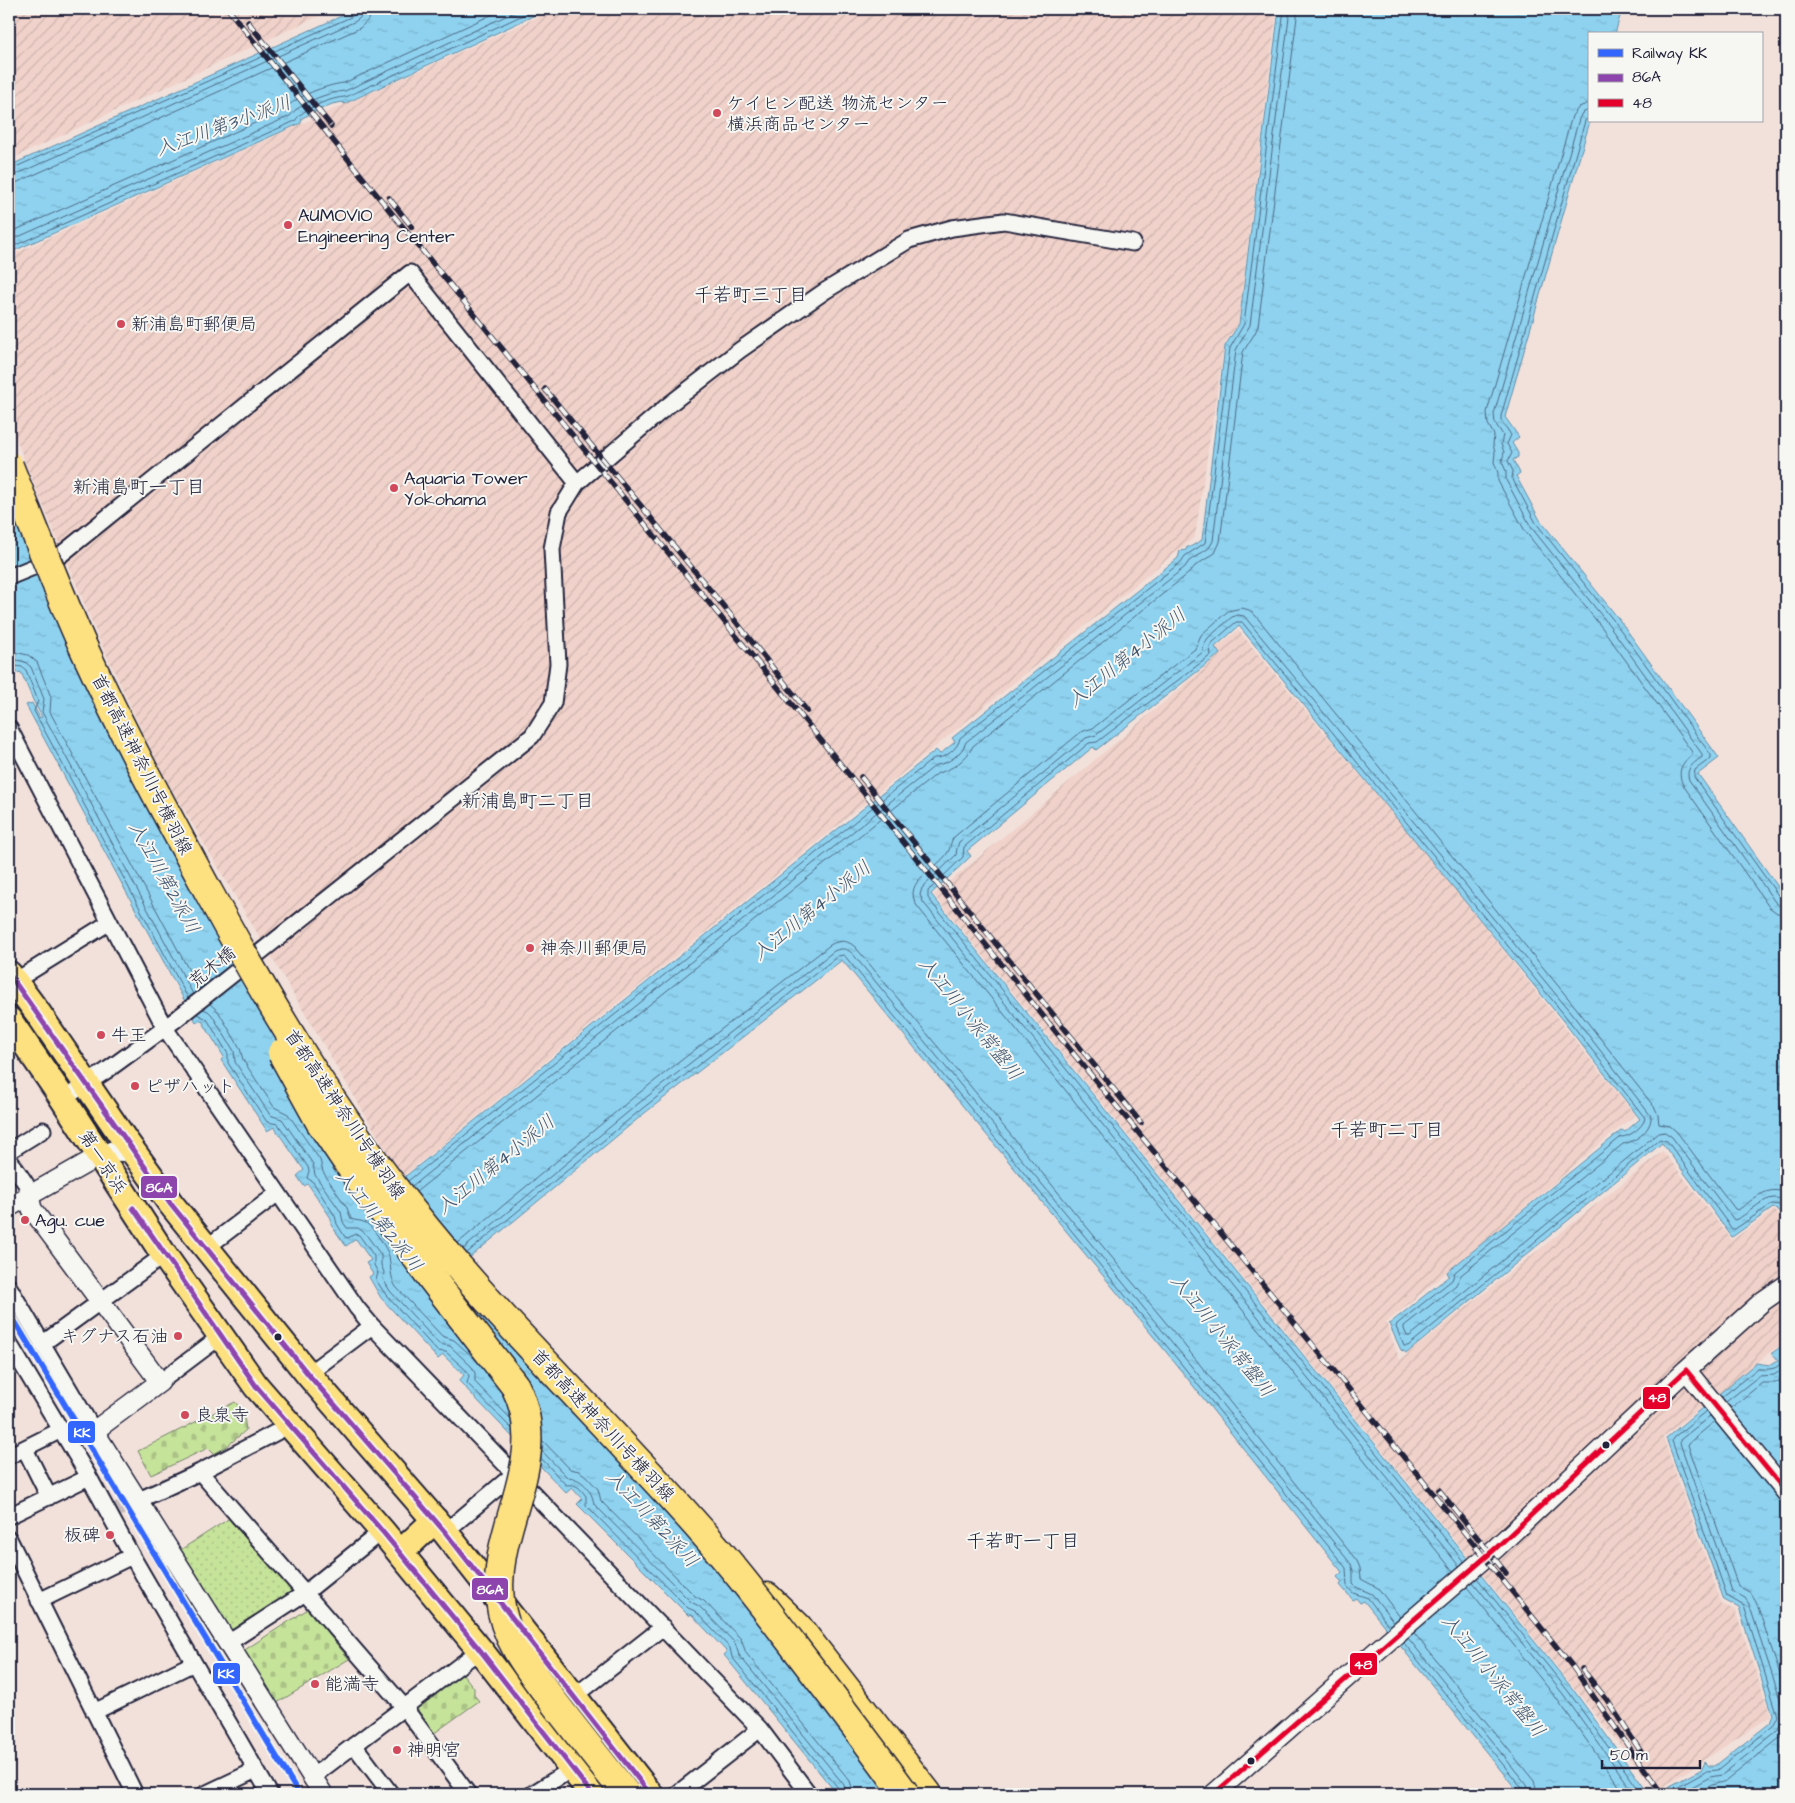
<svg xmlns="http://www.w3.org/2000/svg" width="1795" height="1803" font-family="'Architects Daughter','Klee One',sans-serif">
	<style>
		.industrial { fill: url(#industrial-furrows) }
		.grass { fill: url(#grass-dots); stroke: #74826a }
		.cemetery { fill: url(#cemetery-stones); stroke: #74826a }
		.water { fill: url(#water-ripples); stroke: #638ca7 }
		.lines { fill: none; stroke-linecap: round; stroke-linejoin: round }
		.shore { stroke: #4d6883; stroke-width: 1 }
		.minor-tunnel { stroke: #c8bbbb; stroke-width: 15; stroke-dasharray: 15 8; stroke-linecap: butt }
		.minor-casing { stroke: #22223b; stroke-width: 19 }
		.tertiary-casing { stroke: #22223b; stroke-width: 22 }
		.trunk-casing { stroke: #22223b; stroke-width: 29 }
		.motorway-casing { stroke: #22223b; stroke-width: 31 }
		.minor { stroke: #f6f6f2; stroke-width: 15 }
		.tertiary { stroke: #f6f6f2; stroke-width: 19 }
		.trunk { stroke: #fde080; stroke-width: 25 }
		.motorway { stroke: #fde080; stroke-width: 28 }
		.rail-casing { stroke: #22223b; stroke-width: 5.5 }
		.rail { stroke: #f6f6f2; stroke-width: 4; stroke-dasharray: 11; stroke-linecap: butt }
		.motorway-bridge-casing { stroke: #22223b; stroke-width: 31; stroke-linecap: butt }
		.motorway-bridge { stroke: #fde080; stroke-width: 28 }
		.bus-1-casing { stroke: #f6f6f2; stroke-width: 9 }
		.bus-2-casing { stroke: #f6f6f2; stroke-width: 9 }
		.bus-1 { stroke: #8e44ad; stroke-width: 5 }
		.bus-2 { stroke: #e4002b; stroke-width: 5 }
		.rail-1-casing { stroke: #f6f6f2; stroke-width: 10 }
		.rail-1 { stroke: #36f; stroke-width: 6 }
		.poi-dot { fill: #d1495b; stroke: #f6f6f2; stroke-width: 2 }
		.bus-dot { fill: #22223b; stroke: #f6f6f2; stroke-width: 2 }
		.labels { text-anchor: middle; stroke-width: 4; stroke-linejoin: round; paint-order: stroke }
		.poi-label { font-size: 18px; fill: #22223b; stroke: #f6f6f2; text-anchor: start }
		.street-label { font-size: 18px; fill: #22223b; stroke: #f6f6f2 }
		.water-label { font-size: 19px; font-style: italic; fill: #425771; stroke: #f6f6f2 }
		.neighbourhood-label { font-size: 19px; fill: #22223b; stroke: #f6f6f2 }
		.line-badge { stroke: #f6f6f2; stroke-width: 2 }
		.badge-label { font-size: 14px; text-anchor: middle; font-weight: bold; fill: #fff }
	</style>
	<defs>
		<pattern id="industrial-furrows" width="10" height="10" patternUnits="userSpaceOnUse" patternTransform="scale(1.25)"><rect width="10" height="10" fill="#f0d2ca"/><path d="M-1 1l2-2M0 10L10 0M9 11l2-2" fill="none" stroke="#ceb4ae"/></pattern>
		<pattern id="grass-dots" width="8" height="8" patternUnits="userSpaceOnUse" patternTransform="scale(1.25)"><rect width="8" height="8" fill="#c6e39a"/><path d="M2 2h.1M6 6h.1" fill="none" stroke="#aac286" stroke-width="1.8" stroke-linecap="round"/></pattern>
		<pattern id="cemetery-stones" width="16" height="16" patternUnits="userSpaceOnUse" patternTransform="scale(1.25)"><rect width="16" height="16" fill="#c6e39a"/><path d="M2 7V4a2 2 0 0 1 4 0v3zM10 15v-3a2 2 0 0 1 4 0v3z" fill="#aac286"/></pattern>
		<pattern id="water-ripples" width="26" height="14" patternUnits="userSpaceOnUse" patternTransform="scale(1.25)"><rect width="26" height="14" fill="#8ed2ef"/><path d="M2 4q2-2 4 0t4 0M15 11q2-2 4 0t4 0" fill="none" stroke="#7ab4ce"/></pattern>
	</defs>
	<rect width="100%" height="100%" fill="#f2e1db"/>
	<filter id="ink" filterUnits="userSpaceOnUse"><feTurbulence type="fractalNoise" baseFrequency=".02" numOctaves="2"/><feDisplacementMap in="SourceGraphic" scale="10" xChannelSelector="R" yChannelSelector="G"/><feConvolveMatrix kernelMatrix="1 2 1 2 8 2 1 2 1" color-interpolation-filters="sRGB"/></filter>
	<g filter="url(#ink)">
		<path class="industrial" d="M9,9H334L9,160Z
			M555,9H1277L1238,324L1224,345L1195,537L402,1177L161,771L99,639L27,467L9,421V256Z
			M1238,630L1423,850L1635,1115L1386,1323L1400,1360L1663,1151L1732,1240L1774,1210L1786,1228V1340L1663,1437L1722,1604L1735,1610L1771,1716L1657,1791L934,895L1221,654L1216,648Z"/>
		<path class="grass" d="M230,1518L297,1593L234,1635L227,1634L174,1554Z"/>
		<path class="cemetery" d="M235,1402L243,1411L246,1430L226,1447L214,1454L208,1448L151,1475L138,1451Z
			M308,1609L349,1659L272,1706L240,1653Z
			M462,1673L474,1688V1695L479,1701L433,1734L414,1710Z"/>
		<path class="water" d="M357,9H548L344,104L343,102L332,104L302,118L301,123L9,253V166Z
			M1279,9H1622L1615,34H1589V121H1590L1505,417L1519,437L1512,443L1518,453V457L1513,460L1520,473L1516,476L1540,520L1618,618L1719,758L1698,774L1786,898V1225L1777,1209L1773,1208L1732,1237L1662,1143L1407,1353L1401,1350L1389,1324L1449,1276L1447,1272L1622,1130L1625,1132L1640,1119L1563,1021L1239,626L1215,647L1220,654L1096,750L1093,747L967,851L971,856L931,894L1572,1688L1649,1794H1520L1364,1601L1360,1603L1356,1598L1353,1600L1340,1585L1342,1582L1337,1577L1342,1572L1167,1353L842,960L646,1112L463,1263L724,1534L786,1614L940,1794H837L724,1655L727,1652L691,1614L689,1616L577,1504L582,1499L572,1488L566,1493L459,1381L464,1375L443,1355L438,1359L381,1298L369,1277L373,1274L366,1263L371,1260L356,1239L346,1246L331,1225V1218L308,1184L304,1186L297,1176L304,1170L274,1127L267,1131L221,1060L224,1057L202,1021L196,1022L26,705L32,703L40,718L42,717L33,700L21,672L17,673L16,670L12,671L9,665V448L80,628L248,949L370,1136L402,1179L936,750L940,754L955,742L952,738L1178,558L1180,551L1186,550L1187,547H1190L1202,540L1225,346L1239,324Z
			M1786,1343V1793L1785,1794H1655L1702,1769L1705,1762L1709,1766H1715L1770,1723L1773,1715L1739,1608L1724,1600L1666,1438L1756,1363L1770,1365L1778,1360L1772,1353Z"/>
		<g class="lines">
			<path class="shore" d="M1589,103L1579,107L1572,116L1487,412L1488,424L1494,435L1493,444L1495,453L1494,462L1498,473V481L1525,531L1603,629L1692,752V755C1681,763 1677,772 1683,785L1769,907L1777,913L1786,914
				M1589,110L1582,113L1579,119L1494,414L1495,423L1503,435L1501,444L1504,452L1502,462L1506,471V480L1531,527L1609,625L1702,754V757C1694,763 1685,768 1689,780L1775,902L1780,906L1786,907
				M1589,117L1585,121L1501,416V420L1511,435L1507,444L1512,453L1508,461L1513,471L1512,478L1536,523L1614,621L1711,755V758L1695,770L1694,777L1780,898L1786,900
				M9,170L353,16L356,13L357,9
				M9,176L15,175L356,21L362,16L363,9
				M9,184L18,182L360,28L368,20L371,9
				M9,233L284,110C296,96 326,85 344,83L504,9
				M9,241L290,116C299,103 329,92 345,91L521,9
				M9,248L295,121C301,109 333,97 346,97L536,9
				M9,651L28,655L37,662L51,697L50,712L199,989
				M9,658L25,662L31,667L44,699L42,712L193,994
				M9,665L22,667L26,670L38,701L34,711L188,998
				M210,1004L218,1011L240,1048L243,1060L274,1107L288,1114L320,1160L323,1172L347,1208L351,1219C355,1221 361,1220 366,1223C373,1227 387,1248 389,1256C391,1267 390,1277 396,1287L442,1336L454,1340L477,1361
				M203,1009L208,1011L212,1015L234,1051L235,1062L270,1115L282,1119L313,1164L315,1175L341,1212L343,1222L347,1228H358L365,1233L381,1255V1265L384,1272L383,1279L390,1291L439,1344L450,1346L472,1367L475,1373V1382L510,1418
				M197,1014L207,1019L228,1054V1063L267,1122L278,1124L308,1167L309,1171L307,1178L313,1182L335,1216L337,1224L345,1237L348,1238L355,1234L359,1235L374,1256V1265L378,1273L376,1280L386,1295L437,1351L446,1352L467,1371L469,1376L467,1383L511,1428
				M408,1181L934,758C945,759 958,749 960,738L1181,562L1185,556L1205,543L1230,348L1244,324L1284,9
				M412,1186L936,765C948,764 962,754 966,742L1185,567L1189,561L1209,548L1213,541L1236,350L1250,325L1290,9
				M416,1192L938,773C952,770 967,759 973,746L1189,573L1195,566L1215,553L1220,542L1243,352L1255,333L1258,326L1298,9
				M458,1243L634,1097L830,945C840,939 849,940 857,949L1181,1341L1357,1561L1360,1568L1361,1579L1378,1588L1400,1617
				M463,1249L639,1103L834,951C841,948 846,948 852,953L1175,1346L1351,1564L1353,1571V1584L1356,1587L1372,1594L1394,1622
				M467,1253L643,1108L838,956L844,955L1170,1350L1346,1568L1347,1586L1353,1593L1368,1598L1389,1626
				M1722,1397L1757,1369C1768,1369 1778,1371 1782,1360L1781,1353L1786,1349
				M1726,1402L1759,1376L1774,1375L1786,1367
				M1731,1408L1762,1383H1775L1786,1377
				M1714,1422L1689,1443L1688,1445L1738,1586L1751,1593L1756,1601L1786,1693
				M542,1440L570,1469L579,1471L586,1476L598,1489L601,1501L695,1596L704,1601L741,1639L746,1653L850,1781L854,1794
				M541,1450L567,1477C582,1478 592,1490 594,1504L691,1602L699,1606L735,1643L739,1655L844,1785L846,1794
				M541,1458L566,1485C577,1484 579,1487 586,1496V1505L688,1608L695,1611L730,1648L732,1657L839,1789L840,1794
				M1464,1562L928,898V891L963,857L964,847L1089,743L1097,742L1211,655L1210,647L1212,643L1236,622H1242L1567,1018L1645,1118C1643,1127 1630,1137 1621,1137L1455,1272L1452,1280L1397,1324L1396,1327L1404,1346H1408L1660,1139L1667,1141L1732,1229H1735L1772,1204L1780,1205L1786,1215
				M1459,1566L923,902L920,895L922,888L956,855L957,848L959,842L1086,738L1096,735L1203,652L1204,644L1208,638L1232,617L1238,615L1244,616L1572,1014L1651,1116C1652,1130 1635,1142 1623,1144L1461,1275L1456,1285L1404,1326V1329L1407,1336H1410L1658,1133L1665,1132L1672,1137L1734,1220C1750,1216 1769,1186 1786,1203
				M1453,1571L917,906C901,880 938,870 948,852C951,847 950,842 954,837L1081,732L1093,728L1195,649L1201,635L1228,611L1242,608L1249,610L1255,615L1577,1009L1655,1108L1658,1115L1659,1124L1670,1126L1677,1132L1735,1209L1738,1210C1753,1200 1767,1184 1786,1193
				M1477,1578L1568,1691L1642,1794
				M1473,1582L1563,1694L1635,1794
				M1467,1587L1557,1699L1625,1794
				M1414,1633L1534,1781L1538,1794
				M1408,1638L1527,1785L1530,1794
				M1403,1642L1523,1789L1524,1794
				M1666,1794L1707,1771L1718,1770L1773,1726L1778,1716L1744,1606L1727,1596L1672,1441L1673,1438L1706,1411
				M1679,1794L1710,1777L1722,1775L1777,1731L1784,1717L1782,1705L1749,1604L1745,1598L1732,1591L1680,1443V1440L1710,1416
				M1695,1794L1712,1785L1726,1781L1781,1737L1786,1731"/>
			<path class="minor-tunnel" d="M109,1513L137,1501"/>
			<defs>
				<path id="minor" d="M9,577L58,557L410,273L577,483
					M9,728L165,1028L357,1308L372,1326L760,1729L809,1794
					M23,976L110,922
					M63,1099L106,1071L165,1028L532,736L553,703L558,664L552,549L559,512L577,483L666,407L740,350L825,291L909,240L952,228L1004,221L1133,243
					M9,1151L43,1130
					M9,1159L26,1184L29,1196
					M206,1248L278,1193
					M9,1287L94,1431
					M9,1343L89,1477L132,1556L270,1794
					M42,1344L164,1255
					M308,1374L372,1326
					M160,1382L221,1336
					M25,1449L49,1497
					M9,1456L61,1430
					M200,1472L404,1707L468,1794
					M137,1501L200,1472L290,1425
					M9,1516L89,1477
					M445,1532L515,1473
					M9,1539L135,1794
					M39,1601L132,1556
					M228,1643L305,1593L382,1531
					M575,1696L663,1627
					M94,1712L194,1663
					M354,1745L391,1794
					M312,1777L480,1650
					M205,1794L256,1770
					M532,1794L572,1769
					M677,1794L760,1729"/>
				<path id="tertiary" d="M29,1196L32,1209L160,1382L94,1431L323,1794
					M9,1207L99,1156L112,1151L133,1152
					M1686,1370L1786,1492
					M1214,1794L1379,1649L1496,1548L1686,1370L1763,1301L1786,1285"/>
				<path id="trunk" d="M9,974L38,1013L124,1139L171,1204L308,1374L445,1532L650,1794
					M9,1020L63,1099L164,1255L256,1386L382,1531L480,1650L592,1794
					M400,1553L435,1520"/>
				<path id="motorway" d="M767,1597L798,1627L928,1794"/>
			</defs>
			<use href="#minor" class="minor-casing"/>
			<use href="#tertiary" class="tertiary-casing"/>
			<use href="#trunk" class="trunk-casing"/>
			<use href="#motorway" class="motorway-casing"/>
			<use href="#minor" class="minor"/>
			<use href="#tertiary" class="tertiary"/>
			<use href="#trunk" class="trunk"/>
			<use href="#motorway" class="motorway"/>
			<defs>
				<path id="rail" d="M228,9L364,179L868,798L1068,1047L1340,1378L1572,1666L1662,1794
					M248,22L331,126
					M389,198L412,227
					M545,389L729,613L807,711
					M861,777L1141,1123
					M1439,1490L1506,1573
					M1582,1669L1607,1700L1643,1755"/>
			</defs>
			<use href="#rail" class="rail-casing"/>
			<use href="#rail" class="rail"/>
			<defs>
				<path id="motorway-bridge" d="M9,466C34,528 58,592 86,653C123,734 166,813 208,891C269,1003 334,1113 413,1212C506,1329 615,1431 712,1543C748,1584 780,1628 813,1671C844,1712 875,1752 905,1794
					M282,1053L320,1122L347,1162L433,1280L515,1386C553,1461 491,1525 500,1600C504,1641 532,1673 556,1705C579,1735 603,1765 626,1794"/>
			</defs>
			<use href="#motorway-bridge" class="motorway-bridge-casing"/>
			<use href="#motorway-bridge" class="motorway-bridge"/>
			<defs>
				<path id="bus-1" d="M9,974L171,1204L308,1374L445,1532L650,1794
					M133,1208L256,1386L382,1531L480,1650L592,1794"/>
				<path id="bus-2" d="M1214,1794L1496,1548L1686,1370L1786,1492"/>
			</defs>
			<use href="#bus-1" class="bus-1-casing"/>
			<use href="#bus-2" class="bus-2-casing"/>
			<use href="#bus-1" class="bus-1"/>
			<use href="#bus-2" class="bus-2"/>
			<defs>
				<path id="rail-1" d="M9,1312L299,1794"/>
			</defs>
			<use href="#rail-1" class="rail-1-casing"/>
			<use href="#rail-1" class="rail-1"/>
		</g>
	</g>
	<g class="poi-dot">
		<circle cx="717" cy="113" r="5"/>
		<circle cx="288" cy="225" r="5"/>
		<circle cx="121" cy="324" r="5"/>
		<circle cx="394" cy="488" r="5"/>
		<circle cx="530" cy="948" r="5"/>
		<circle cx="101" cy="1035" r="5"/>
		<circle cx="135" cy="1086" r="5"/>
		<circle cx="25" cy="1220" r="5"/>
		<circle cx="178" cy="1336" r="5"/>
		<circle cx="185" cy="1415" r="5"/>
		<circle cx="110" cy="1535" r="5"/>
		<circle cx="315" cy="1684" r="5"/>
		<circle cx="397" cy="1750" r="5"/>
	</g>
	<g class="bus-dot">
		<circle cx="278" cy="1337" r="4.5"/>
		<circle cx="1606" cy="1445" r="4.5"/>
		<circle cx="1251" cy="1761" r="4.5"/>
	</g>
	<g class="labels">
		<g class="poi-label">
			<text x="727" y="109">ケイヒン配送 物流センター<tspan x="727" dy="21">横浜商品センター</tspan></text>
			<text x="298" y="221">AUMOVIO<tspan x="298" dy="21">Engineering Center</tspan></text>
			<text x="131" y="330">新浦島町郵便局</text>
			<text x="404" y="484">Aquaria Tower<tspan x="404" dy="21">Yokohama</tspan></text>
			<text x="540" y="954">神奈川郵便局</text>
			<text x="111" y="1041">牛王</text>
			<text x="145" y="1092">ピザハット</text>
			<text x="35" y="1226">Agu. cue</text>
			<text x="168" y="1342" text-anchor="end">キグナス石油</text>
			<text x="195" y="1421">良泉寺</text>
			<text x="100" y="1541" text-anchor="end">板碑</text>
			<text x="325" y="1690">能満寺</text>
			<text x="407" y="1756">神明宮</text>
		</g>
		<g class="street-label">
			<text transform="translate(142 764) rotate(63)" y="6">首都高速神奈川1号横羽線</text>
			<text transform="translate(212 967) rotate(-39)" y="6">荒木橋</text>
			<text transform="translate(345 1114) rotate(56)" y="6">首都高速神奈川1号横羽線</text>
			<text transform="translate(103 1162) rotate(57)" y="6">第一京浜</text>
			<text transform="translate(603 1425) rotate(47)" y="6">首都高速神奈川1号横羽線</text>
		</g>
		<g class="water-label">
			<text transform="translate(223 125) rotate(-20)" y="7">入江川第3小派川</text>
			<text transform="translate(1126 657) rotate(-39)" y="7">入江川第4小派川</text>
			<text transform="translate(165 877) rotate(61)" y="7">入江川第2派川</text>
			<text transform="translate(811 910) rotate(-39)" y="7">入江川第4小派川</text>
			<text transform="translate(971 1018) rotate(51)" y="7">入江川小派常盤川</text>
			<text transform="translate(495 1164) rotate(-39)" y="7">入江川第4小派川</text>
			<text transform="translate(380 1220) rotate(51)" y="7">入江川第2派川</text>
			<text transform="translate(1223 1335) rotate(51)" y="7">入江川小派常盤川</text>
			<text transform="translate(653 1518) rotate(47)" y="7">入江川第2派川</text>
			<text transform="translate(1494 1675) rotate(51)" y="7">入江川小派常盤川</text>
		</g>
		<g class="neighbourhood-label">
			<text x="751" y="301">千若町三丁目</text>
			<text x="139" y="493">新浦島町一丁目</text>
			<text x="528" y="807">新浦島町二丁目</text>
			<text x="1387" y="1136">千若町二丁目</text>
			<text x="1023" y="1547">千若町一丁目</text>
		</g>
	</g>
	<g class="line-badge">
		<rect x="140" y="1175" width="38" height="24" rx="5" fill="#8e44ad"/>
		<rect x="1642" y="1386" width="29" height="24" rx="5" fill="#e4002b"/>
		<rect x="67" y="1420" width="29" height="24" rx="5" fill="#36f"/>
		<rect x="471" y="1577" width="38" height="24" rx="5" fill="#8e44ad"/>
		<rect x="1349" y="1652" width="29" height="24" rx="5" fill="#e4002b"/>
		<rect x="212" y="1662" width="29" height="23" rx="5" fill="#36f"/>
	</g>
	<g class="badge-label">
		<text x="159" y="1192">86A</text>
		<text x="1657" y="1402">48</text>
		<text x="82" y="1437">KK</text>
		<text x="490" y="1594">86A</text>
		<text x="1363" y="1669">48</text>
		<text x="226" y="1678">KK</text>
	</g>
	<rect width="1795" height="1803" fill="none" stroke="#f6f6f2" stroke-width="30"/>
	<rect x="15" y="15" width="1765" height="1773" fill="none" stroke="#22223b" stroke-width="2" filter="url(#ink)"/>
	<rect x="1588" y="32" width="175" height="90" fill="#f6f6f2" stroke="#a1a1a9"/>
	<rect x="1598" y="49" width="25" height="8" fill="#3366ff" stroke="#a1a1a9"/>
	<text x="1632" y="58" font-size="15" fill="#22223b">Railway KK</text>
	<rect x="1598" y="74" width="25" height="8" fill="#8e44ad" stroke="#a1a1a9"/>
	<text x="1632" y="82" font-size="15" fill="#22223b">86A</text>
	<rect x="1598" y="99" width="25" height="8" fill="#e4002b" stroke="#a1a1a9"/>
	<text x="1632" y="108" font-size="15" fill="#22223b">48</text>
	<path d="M1602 1760v8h98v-8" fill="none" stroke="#22223b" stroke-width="2.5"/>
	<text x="1610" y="1760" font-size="15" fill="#22223b" stroke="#f6f6f2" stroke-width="4" paint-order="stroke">50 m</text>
</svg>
